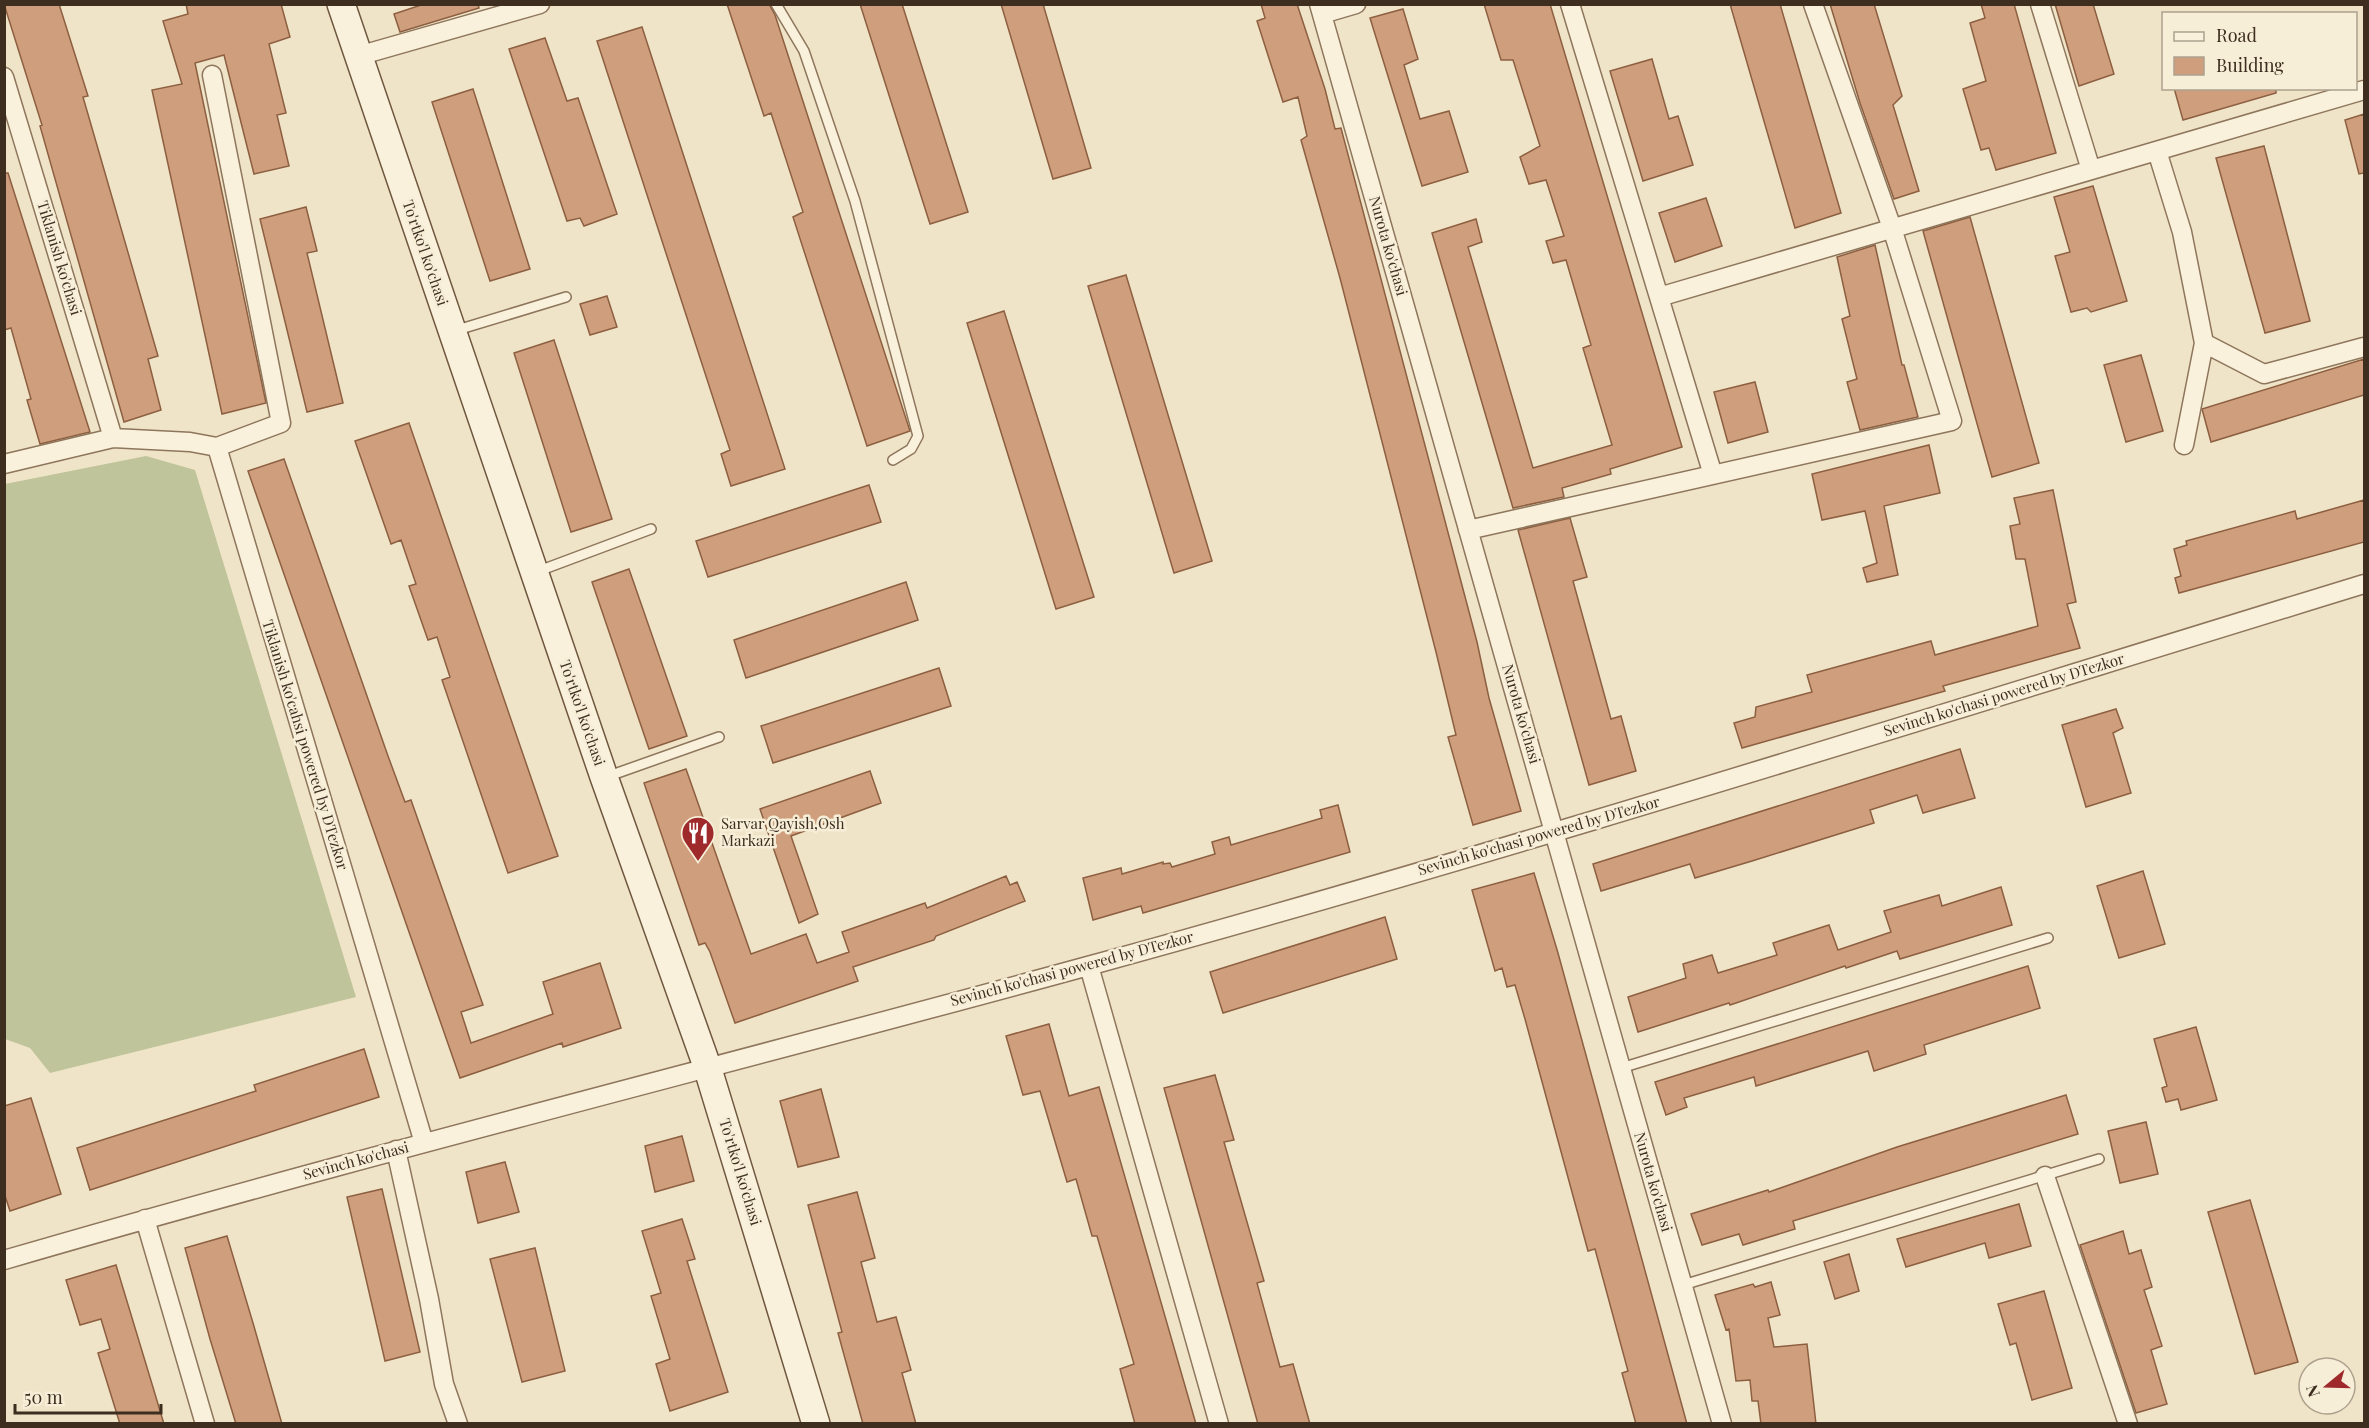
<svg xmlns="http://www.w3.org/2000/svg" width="2369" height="1428" font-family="'Playfair Display',serif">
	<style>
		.cemetery { fill: #bfc49a }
		.building { fill: #cf9f7d; stroke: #8d5f41; stroke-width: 1.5 }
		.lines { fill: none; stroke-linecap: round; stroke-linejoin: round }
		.lane-casing { stroke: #8d765c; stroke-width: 12 }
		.street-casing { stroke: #8d765c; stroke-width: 21 }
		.secondary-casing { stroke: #6f573f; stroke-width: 30 }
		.lane { stroke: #faf1dc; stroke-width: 9 }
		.street { stroke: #faf1dc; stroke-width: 18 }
		.secondary { stroke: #faf1dc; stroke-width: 27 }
		.labels { text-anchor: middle; stroke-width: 5; stroke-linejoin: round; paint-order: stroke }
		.street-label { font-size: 15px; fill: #3d2e20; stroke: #f7eed8 }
		.poi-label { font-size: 15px; fill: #3d2e20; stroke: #f7eed8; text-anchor: start }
	</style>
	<rect width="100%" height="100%" fill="#f0e4c8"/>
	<path class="cemetery" d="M146,456L195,470L356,997L50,1073L30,1048L5,1039V484Z"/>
	<path class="building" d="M4,4H59L88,96L83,97L158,356L148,359L161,410L124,422L40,126L42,125Z
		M186,4H281L290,37L269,44L286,113L277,115L289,166L254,174L224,55L195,63L266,403L222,414L152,90L182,84L163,21L188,14Z
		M424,4H478L479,8L400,32L394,14Z
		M727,4H769L775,15L910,431L867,446L793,217L803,212L771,113L764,116Z
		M860,4H902L968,212L930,224Z
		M1001,4H1043L1091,168L1053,179Z
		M1261,4H1297L1325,89L1335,129L1341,128L1477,642L1489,698L1521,811L1473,825L1448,737L1456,735L1436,652L1340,278L1301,140L1307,136L1298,97L1283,102L1257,21L1265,18Z
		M1484,4H1550L1682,447L1610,469L1611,474L1562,488L1564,497L1513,508L1432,233L1476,219L1482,242L1468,247L1533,468L1612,445L1583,348L1591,345L1566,260L1553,263L1546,241L1564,236L1546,180L1529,184L1520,157L1540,146L1513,60H1501Z
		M1730,4H1780L1841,213L1795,228Z
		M1830,4H1874L1902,96L1893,105L1919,191L1894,199L1860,103Z
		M1981,4H2014L2056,153L1996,170L1989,148L1981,150L1963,89L1986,81L1970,23L1985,18Z
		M2055,4H2093L2114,74L2079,86Z
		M1403,9L1418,59L1404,65L1420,119L1449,111L1468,172L1422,186L1370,18Z
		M642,27L785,469L731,486L721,454L730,450L597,41Z
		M545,38L567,101L578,98L617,214L584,226L580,218L567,221L509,49Z
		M1652,59L1669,119L1678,116L1693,165L1643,181L1610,71Z
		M2174,88H2276V93L2183,120Z
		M473,89L530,269L490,281L432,102Z
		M2364,114V173L2359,174L2345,120Z
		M2264,146L2310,321L2265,333L2216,158Z
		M4,173H8L90,432L40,444L27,400L31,399L11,328L4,330Z
		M2093,186L2127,301L2091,312L2087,308L2071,312L2055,256L2070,252L2054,197Z
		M1706,198L1722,246L1675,262L1659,213Z
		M306,207L317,251L307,253L343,403L307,412L260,219Z
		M1970,217L2039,463L1992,477L1923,231Z
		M1875,245L1902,365H1904L1918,417L1860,430L1847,382L1857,379L1842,319L1850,316L1837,257Z
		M1126,275L1212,561L1174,573L1088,286Z
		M607,296L617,327L590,335L580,304Z
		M1004,311L1094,597L1056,609L967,323Z
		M554,340L612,519L571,532L514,353Z
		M2141,355L2163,431L2126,442L2104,365Z
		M2364,359V395L2211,442L2202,409Z
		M1755,382L1768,432L1728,443L1714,392Z
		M409,423L558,856L508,873L442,680L450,677L437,637L428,640L409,586L416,584L401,540L391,544L355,441Z
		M1929,445L1940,493L1884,506L1898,575L1867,582L1863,568L1877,563L1865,511L1822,520L1812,474Z
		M284,459L388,756L405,802L411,800L483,1005L461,1012L471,1043L553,1014L543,982L600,963L621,1028L563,1047L562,1043L460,1078L248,471Z
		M869,485L881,522L708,577L696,541Z
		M2053,490L2076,602L2067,604L2080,648L1943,686L1945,691L1742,748L1734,723L1755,717L1756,707L1812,692L1807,675L1931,641L1935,655L2038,626L2025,559H2016L2010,526L2020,524L2014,498Z
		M2364,500V542L2179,593L2175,578L2181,576L2174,549L2187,545L2186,541L2295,511L2297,519Z
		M1570,518L1587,577L1573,581L1611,719L1621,716L1636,771L1589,785L1518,530Z
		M629,569L687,736L649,749L592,582Z
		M906,582L918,620L746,678L734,640Z
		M939,668L951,706L773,763L761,726Z
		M2116,709L2123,728L2113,733L2131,793L2086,807L2062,725Z
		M1960,749L1975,798L1923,813L1917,795L1870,810L1874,823L1752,861L1695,878L1690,864L1601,891L1593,864Z
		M686,769L751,954L806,934L817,963L849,952L842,932L925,903L927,908L1006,876L1010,885L1017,882L1025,901L936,936L934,940L853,967L858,981L735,1023L710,952L705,943L699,945L644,783Z
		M870,771L881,803L791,836L818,914L799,923L760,809Z
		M1338,805L1350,852L1143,913L1141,906L1093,920L1083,878L1121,868L1122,874L1163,862V864L1170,863L1172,867L1215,854L1212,842L1229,837L1231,845L1322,818L1320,810Z
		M2143,871L2165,944L2119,958L2097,886Z
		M1534,873L1558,953L1687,1424H1636L1622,1373L1628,1371L1595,1249L1588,1251L1525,1019L1515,985L1507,987L1502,968L1495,971L1472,890Z
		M2001,887L2012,925L1900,959L1897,951L1846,968L1845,966L1730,1005L1729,1003L1638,1032L1628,997L1686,978L1683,964L1712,955L1718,973L1777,955L1773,943L1829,925L1838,950L1891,932L1884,911L1939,895L1942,906Z
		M1385,917L1397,959L1223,1013L1210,972Z
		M2028,966L2040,1008L1924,1045L1926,1054L1874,1071L1868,1051L1756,1086L1754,1077L1684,1098L1687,1107L1666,1115L1655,1082Z
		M1049,1024L1069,1096L1099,1087L1196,1424H1135L1120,1369L1134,1364L1097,1236H1092L1076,1179L1067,1182L1040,1091L1023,1095L1006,1036Z
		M2196,1027L2217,1100L2181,1110L2178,1099L2166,1102L2162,1088L2167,1086L2154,1039Z
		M364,1049L379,1097L90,1190L77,1148L256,1091L254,1085Z
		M1215,1075L1234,1140L1224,1142L1264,1281L1257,1283L1280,1367L1293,1364L1310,1424H1258L1164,1088Z
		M821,1089L839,1157L798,1167L780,1101Z
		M2066,1095L2078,1134L1793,1221L1795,1229L1743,1245L1739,1234L1702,1245L1691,1214L1768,1190L1769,1192L1897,1147Z
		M31,1098L61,1194L10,1211L4,1193V1106Z
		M2146,1122L2158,1174L2120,1183L2108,1131Z
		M682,1136L694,1181L655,1192L645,1146Z
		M505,1162L519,1212L478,1223L466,1172Z
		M382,1189L420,1352L385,1361L347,1197Z
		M857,1192L875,1258L861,1262L877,1322L896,1317L911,1370L902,1373L916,1424H863L838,1333L842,1332L808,1205Z
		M2250,1200L2298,1362L2255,1374L2208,1212Z
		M2019,1204L2031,1246L1989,1258L1985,1243L1906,1267L1897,1239Z
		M682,1219L695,1259L687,1261L728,1392L670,1411L656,1364L670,1359L651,1296L661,1293L642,1231Z
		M2123,1231L2129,1254L2141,1250L2152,1287L2144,1290L2162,1346L2151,1350L2167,1404L2136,1413L2080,1245Z
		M227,1236L253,1323L282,1424H236L210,1339L185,1248Z
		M535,1248L565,1371L522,1382L490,1259Z
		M1849,1254L1859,1291L1835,1299L1824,1262Z
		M116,1265L152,1384L164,1424H120L98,1353L110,1349L101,1319L80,1325L66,1280Z
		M1771,1282L1780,1315L1768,1318L1774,1347L1807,1344L1816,1424H1761L1758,1401H1752L1750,1380L1736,1381L1729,1329L1726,1330L1715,1295L1753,1284L1755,1287Z
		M2044,1291L2072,1388L2032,1400L2016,1343L2010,1345L1998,1304Z"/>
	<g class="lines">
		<defs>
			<path id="lane" d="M776,4L804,51L855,201L918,436L911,449L893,460
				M454,331L566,297
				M536,572L651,529
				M606,777L719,737
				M1621,1068L2048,938
				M1683,1285L2099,1159"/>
			<path id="street" d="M1319,4L1722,1424
				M1570,4L1713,475
				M2040,4L2091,170
				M1322,14L1356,4
				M358,56L540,4
				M212,75L281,423L217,447
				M4,77L113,438
				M2157,151L2182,232L2204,343L2184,445
				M1659,297L2364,90
				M2204,343L2264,374L2364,347
				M4,464L113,438L190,442L217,447L424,1143
				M1468,530L1952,421L1892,228L1813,4
				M1089,966L1219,1424
				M396,1150L429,1299L444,1384L458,1424
				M2045,1176L2128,1424
				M145,1219L205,1424
				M4,1260C364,1155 727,1065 1088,966C1516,849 1940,714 2364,584"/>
			<path id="secondary" d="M341,4L604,777L707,1066L816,1424"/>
		</defs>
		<use href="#lane" class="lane-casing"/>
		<use href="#street" class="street-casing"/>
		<use href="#secondary" class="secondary-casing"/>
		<use href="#lane" class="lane"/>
		<use href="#street" class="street"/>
		<use href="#secondary" class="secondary"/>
	</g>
	<defs>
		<symbol id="restaurant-pin" viewBox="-11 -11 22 30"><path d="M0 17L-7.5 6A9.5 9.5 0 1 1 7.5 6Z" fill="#9e2a2b" stroke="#f7eed8"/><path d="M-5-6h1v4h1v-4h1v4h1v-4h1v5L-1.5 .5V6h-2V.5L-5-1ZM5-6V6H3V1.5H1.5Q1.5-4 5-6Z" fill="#fff"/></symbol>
	</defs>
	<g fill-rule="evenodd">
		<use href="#restaurant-pin" x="679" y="814" width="38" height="52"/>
	</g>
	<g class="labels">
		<g class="street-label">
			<text transform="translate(1388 246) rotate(74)" y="5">Nurota ko'chasi</text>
			<text transform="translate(425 253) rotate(71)" y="5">To'rtko'l ko'chasi</text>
			<text transform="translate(59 258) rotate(73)" y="5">Tiklanish ko'chasi</text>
			<text transform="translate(2004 695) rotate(-17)" y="5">Sevinch ko'chasi powered by DTezkor</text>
			<text transform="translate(582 713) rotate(71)" y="5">To'rtko'l ko'chasi</text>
			<text transform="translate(1521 714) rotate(74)" y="5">Nurota ko'chasi</text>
			<text transform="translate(305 745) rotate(73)" y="5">Tiklanish ko'cahsi powered by DTezkor</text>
			<text transform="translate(1539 836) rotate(-16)" y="5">Sevinch ko'chasi powered by DTezkor</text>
			<text transform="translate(1072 969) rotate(-15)" y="5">Sevinch ko'chasi powered by DTezkor</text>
			<text transform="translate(356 1161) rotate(-15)" y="5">Sevinch ko'chasi</text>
			<text transform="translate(740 1172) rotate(73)" y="5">To'rtko'l ko'chasi</text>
			<text transform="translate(1653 1182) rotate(74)" y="5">Nurota ko'chasi</text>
		</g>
		<g class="poi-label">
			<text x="721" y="829">Sarvar Qayish,Osh<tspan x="721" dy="17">Markazi</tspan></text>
		</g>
	</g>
	<rect width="2369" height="1428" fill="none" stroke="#3d2e20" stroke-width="12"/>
	<rect x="2162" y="12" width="195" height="78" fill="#f7eed8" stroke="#ada18e" stroke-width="1.5"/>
	<rect x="2174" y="32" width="30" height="9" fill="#faf1dc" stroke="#ada18e" stroke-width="1.5"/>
	<text x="2216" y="42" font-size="18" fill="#3d2e20">Road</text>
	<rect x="2174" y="57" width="30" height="18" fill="#cf9f7d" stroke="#ada18e" stroke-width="1.5"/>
	<text x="2216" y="72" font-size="18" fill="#3d2e20">Building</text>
	<g transform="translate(2327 1386) rotate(251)"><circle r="28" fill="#f7eed8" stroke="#ada18e" stroke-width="1.5"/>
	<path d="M0-4.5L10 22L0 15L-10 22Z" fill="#9e2a2b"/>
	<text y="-9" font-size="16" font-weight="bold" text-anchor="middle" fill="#3d2e20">N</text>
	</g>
	<path d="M15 1404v9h146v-9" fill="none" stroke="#3d2e20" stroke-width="3"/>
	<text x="24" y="1404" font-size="18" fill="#3d2e20" stroke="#f7eed8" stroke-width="4.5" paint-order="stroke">50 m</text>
</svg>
